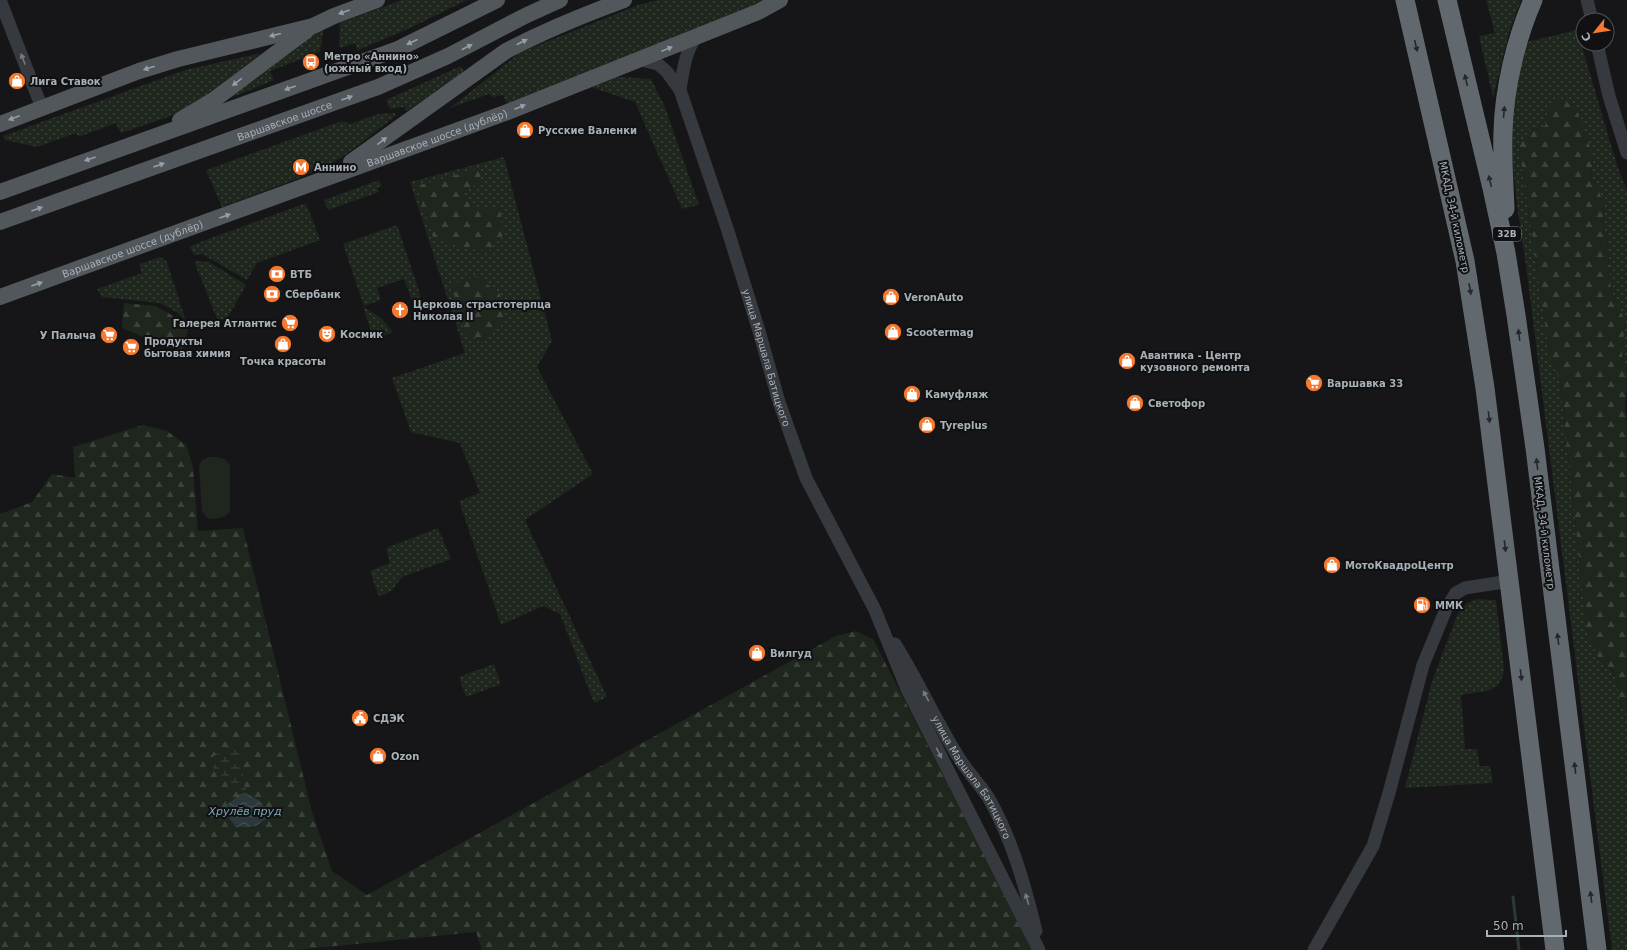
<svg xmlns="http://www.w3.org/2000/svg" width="1627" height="950" font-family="'DejaVu Sans',sans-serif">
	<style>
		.green { fill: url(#green-dots) }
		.forest { fill: url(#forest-firs) }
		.wetland { fill: url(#wetland-marsh) }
		.pitch { fill: #1e261d }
		.water { fill: url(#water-waves) }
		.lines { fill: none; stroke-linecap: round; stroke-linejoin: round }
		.stream { stroke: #2b393c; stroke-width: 3 }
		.minor { stroke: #36393d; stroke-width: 13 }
		.major { stroke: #52575c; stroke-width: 16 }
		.highway { stroke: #62696e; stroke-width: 19 }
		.oneway { fill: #969fa6 }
		.oneway2 { fill: #25272a }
		.oneway3 { fill: #747b81 }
		.labels { text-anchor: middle; stroke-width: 4; stroke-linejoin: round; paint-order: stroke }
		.shield { fill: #111113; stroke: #7a8186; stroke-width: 1 }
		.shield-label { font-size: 9px; font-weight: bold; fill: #a7b1b8 }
		.poi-label { font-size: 10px; font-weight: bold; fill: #a7b1b8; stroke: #111113; text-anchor: start }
		.street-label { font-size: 10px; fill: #a7b1b8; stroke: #111113 }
		.water-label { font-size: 11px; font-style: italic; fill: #7daab4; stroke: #111113 }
	</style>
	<defs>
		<pattern id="green-dots" width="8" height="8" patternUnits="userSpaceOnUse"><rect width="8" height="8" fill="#1e261d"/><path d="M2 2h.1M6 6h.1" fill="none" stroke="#3c433c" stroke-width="1.8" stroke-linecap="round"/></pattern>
		<pattern id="forest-firs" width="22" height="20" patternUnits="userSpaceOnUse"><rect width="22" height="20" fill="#1e261d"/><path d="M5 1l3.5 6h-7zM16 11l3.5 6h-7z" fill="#3c433c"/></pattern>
		<pattern id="wetland-marsh" width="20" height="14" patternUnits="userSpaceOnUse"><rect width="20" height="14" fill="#1e261d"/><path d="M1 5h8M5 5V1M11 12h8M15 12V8" fill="none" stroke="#3c433c"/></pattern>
		<pattern id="water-waves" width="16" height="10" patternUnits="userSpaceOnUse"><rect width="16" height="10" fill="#2b393c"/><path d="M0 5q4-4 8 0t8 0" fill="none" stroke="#475356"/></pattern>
	</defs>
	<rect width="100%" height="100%" fill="#161618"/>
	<path class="green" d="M402,0H467L408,29L358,50L355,43L340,48L339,46L340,23Z
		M659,0H768L508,108L503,95L493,97L489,94L450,108L521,52L641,4Z
		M1486,0H1521L1510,29L1493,97L1479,36L1495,33Z
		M324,26L320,52L270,71L274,80L223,101L315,30Z
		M1577,30L1618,168L1627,190V370L1622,356L1623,339L1626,323L1611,290L1607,239L1602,224L1604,207L1599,191L1591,177L1593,158L1548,110L1545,126L1530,130L1521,159L1550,359L1560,380L1587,631L1599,660L1612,670L1618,685L1620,703L1627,715V950H1612L1526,265C1518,213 1509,161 1513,108C1515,85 1521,64 1527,42Z
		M262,53L202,99L171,116L121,133L116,123L79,137L76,133L37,147L5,140L3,136L185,70Z
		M461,66L464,72L407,111L404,107L390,109L386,100Z
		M618,77L651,79L665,107L699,205L682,209L635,102L591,87Z
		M394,113L397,115C374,131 355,151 330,164C296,181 257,193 222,207L206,170L342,121L350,124L378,114Z
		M504,157L552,341L537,367L593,474L525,520L607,697L594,703L560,614L543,606L501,625L459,501L480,493L460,443L411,432L392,378L465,353L410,182Z
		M379,180L382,186L377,188L379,192L328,210L324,200Z
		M306,203L320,240L257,263L247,280L202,254L194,255L190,247L195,244Z
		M397,225L421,297L418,298V305L414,306L404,279L377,288L381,300L364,306L343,244Z
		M160,257L166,260L186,321L178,313L160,303L102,297L97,289L142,273L139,264Z
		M194,261L209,262L246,285L228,317L218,321Z
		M363,307L380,317L393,332L374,340Z
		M438,528L451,559L402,577L391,591L379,597L370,571L390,563L386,548Z
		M1477,599L1496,600L1504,670C1501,695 1479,691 1461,695L1465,749H1477L1480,766H1490L1493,783L1405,788L1432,681L1458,613L1467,603Z
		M494,664L501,684L466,697L459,677Z"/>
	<path class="forest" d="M1560,99L1575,106L1588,141L1593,158L1591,177L1599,191L1604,207L1602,224L1607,239L1611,290L1626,323L1623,339L1622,356L1627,370V391L1625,406L1627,424V715L1620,703L1618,685L1613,670L1599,660L1587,631L1560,380L1550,359L1521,159L1520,144L1530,130L1545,126L1548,110Z
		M481,168L480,184L463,189C467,211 482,207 500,208L503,235L489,251L462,248L433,237L416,186Z
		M476,276L500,294L505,322L483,342L466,334L458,314L452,284Z
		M124,303L155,306L170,314L188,330L182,353L122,328Z
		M143,425L167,431L186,445L193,467L198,531L243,528L312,812L332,871L367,895L836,636L856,631L873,639L1033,950H482L476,932L296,950H0V514L32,502L52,474L75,478L73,447Z"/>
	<path class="wetland" d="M237,741L246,792C228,783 218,779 209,760L218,753Z"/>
	<path class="pitch" d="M209,457C219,457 225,456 230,466V510C226,519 219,518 209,519L202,512L199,466L202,460Z"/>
	<path class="water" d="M245,793L260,801L270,816L256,826L236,827L222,809L239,795Z"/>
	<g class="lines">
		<path class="stream" d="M1513,897L1519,950"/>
		<g class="minor">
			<path d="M0,0L42,108"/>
			<path d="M1587,0L1592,20"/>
			<path d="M1597,44L1609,96L1627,153"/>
			<path id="s1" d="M641,60L658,64L667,72L680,90L727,228L759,331L779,402L806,478L875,610L907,689L1039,950"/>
			<path d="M680,90C683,71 685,52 696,37"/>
			<path id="s2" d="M895,644C917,679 934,717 956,753C965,769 978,782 988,797C1012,838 1025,886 1036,931"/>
			<path d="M1314,950L1373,846L1389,793L1423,665L1446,609L1456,593L1465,588L1510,581"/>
		</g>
		<g class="major">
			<path d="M180,120L215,99L307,30"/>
			<path d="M0,124L139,71L178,59L313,26L334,16L377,0"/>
			<path d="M351,162L506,51C544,31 583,15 624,0"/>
			<path d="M0,192L398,49L497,0"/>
			<path id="s3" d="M0,222L378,87L448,56L527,15L560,0"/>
			<path id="s4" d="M0,297L505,113L758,12L780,0"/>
		</g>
		<path class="highway" d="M1405,0L1465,261L1485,388L1555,950
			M1447,0L1492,188L1506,253L1516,315L1535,448L1597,950
			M1505,209C1504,183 1502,157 1503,132C1504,89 1516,39 1533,0"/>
	</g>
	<defs><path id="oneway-solid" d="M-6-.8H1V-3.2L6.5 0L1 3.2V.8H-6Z"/></defs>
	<g class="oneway">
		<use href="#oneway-solid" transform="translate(344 12) rotate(160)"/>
		<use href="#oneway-solid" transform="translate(275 35) rotate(166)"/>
		<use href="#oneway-solid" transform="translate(412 42) rotate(155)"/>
		<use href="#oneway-solid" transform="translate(522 42) rotate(-28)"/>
		<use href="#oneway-solid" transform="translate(467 47) rotate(-27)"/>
		<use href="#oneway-solid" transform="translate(667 49) rotate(-22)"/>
		<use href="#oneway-solid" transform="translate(149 68) rotate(163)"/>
		<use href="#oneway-solid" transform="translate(237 82) rotate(143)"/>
		<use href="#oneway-solid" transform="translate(290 88) rotate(160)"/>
		<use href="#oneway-solid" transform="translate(347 98) rotate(-20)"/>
		<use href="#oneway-solid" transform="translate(520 107) rotate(-22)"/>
		<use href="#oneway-solid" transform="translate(14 118) rotate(159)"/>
		<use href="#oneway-solid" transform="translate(382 141) rotate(-38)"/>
		<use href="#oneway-solid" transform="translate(90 159) rotate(161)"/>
		<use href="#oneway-solid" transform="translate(159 165) rotate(-20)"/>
		<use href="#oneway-solid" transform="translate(37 209) rotate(-20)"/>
		<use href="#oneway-solid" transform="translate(225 216) rotate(-20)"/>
		<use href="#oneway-solid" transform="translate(37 284) rotate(-20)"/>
	</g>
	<g class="oneway2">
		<use href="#oneway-solid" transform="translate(1416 46) rotate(77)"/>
		<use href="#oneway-solid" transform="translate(1466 80) rotate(-103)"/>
		<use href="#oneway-solid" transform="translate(1504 112) rotate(-85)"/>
		<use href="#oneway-solid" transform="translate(1490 181) rotate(-103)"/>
		<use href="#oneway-solid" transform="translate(1470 289) rotate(80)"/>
		<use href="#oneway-solid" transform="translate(1519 335) rotate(-98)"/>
		<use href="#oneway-solid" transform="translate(1489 417) rotate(83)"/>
		<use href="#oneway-solid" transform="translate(1537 464) rotate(-97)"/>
		<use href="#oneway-solid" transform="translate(1505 546) rotate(83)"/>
		<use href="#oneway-solid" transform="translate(1558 639) rotate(-97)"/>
		<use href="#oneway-solid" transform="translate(1521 675) rotate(83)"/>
		<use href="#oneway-solid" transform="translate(1575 768) rotate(-97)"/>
		<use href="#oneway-solid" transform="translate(1591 897) rotate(-97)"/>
	</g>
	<g class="oneway3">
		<use href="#oneway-solid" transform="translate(23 59) rotate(-111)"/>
		<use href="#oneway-solid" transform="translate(926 696) rotate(-118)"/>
		<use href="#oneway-solid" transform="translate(939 753) rotate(63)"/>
		<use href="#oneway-solid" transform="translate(1027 899) rotate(-107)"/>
	</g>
	<defs>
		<symbol id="bus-disc" viewBox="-11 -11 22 22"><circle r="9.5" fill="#f57a30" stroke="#111113"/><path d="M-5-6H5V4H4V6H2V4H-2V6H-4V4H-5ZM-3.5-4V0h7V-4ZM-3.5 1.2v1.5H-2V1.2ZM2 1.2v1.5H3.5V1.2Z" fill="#fff"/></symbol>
		<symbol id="shop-disc" viewBox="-11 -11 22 22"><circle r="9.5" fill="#f57a30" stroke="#111113"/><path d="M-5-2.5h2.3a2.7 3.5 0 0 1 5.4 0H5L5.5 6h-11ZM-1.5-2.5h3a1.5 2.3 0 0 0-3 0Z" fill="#fff"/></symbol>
		<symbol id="metro-disc" viewBox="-11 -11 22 22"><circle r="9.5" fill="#f57a30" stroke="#111113"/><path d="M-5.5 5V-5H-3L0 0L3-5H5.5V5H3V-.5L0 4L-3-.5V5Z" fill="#fff"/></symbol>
		<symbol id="bank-disc" viewBox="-11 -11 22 22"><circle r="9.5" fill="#f57a30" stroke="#111113"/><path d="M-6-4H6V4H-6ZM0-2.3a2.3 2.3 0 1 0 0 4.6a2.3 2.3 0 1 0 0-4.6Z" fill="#fff"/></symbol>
		<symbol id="church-disc" viewBox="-11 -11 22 22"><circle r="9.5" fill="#f57a30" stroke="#111113"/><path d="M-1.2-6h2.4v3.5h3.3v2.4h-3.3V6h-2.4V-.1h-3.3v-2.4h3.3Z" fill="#fff"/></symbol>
		<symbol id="supermarket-disc" viewBox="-11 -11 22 22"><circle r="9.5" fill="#f57a30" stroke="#111113"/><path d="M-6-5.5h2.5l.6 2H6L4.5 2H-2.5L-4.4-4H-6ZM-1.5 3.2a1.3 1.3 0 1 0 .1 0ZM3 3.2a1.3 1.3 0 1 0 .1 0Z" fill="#fff"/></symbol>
		<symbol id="theatre-disc" viewBox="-11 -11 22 22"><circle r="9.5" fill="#f57a30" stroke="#111113"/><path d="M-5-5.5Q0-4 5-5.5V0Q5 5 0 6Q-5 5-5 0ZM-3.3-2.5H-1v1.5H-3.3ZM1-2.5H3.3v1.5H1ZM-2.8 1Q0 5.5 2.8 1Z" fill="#fff"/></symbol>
		<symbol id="fuel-disc" viewBox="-11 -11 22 22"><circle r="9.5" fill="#f57a30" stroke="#111113"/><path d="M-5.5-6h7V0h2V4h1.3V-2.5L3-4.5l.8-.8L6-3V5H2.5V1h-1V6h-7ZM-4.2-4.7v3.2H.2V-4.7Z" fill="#fff"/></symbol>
		<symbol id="civic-disc" viewBox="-11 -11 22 22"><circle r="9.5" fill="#f57a30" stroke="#111113"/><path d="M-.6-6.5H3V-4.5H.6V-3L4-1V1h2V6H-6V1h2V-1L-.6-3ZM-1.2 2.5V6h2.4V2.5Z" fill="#fff"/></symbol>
	</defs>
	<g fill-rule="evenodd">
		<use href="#bus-disc" x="301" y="52" width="20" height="20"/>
		<use href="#shop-disc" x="7" y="71" width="20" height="20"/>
		<use href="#shop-disc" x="515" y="120" width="20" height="20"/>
		<use href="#metro-disc" x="291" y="157" width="20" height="20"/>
		<use href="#bank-disc" x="267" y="264" width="20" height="20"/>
		<use href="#bank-disc" x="262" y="284" width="20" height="20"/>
		<use href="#shop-disc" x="881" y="287" width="20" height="20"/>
		<use href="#church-disc" x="390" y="300" width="20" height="20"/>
		<use href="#supermarket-disc" x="280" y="313" width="20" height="20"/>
		<use href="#shop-disc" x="883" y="322" width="20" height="20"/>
		<use href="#theatre-disc" x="317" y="324" width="20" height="20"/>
		<use href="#supermarket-disc" x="99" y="325" width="20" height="20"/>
		<use href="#shop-disc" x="273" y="334" width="20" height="20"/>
		<use href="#supermarket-disc" x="121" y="337" width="20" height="20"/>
		<use href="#shop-disc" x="1117" y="351" width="20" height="20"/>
		<use href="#supermarket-disc" x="1304" y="373" width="20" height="20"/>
		<use href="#shop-disc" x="902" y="384" width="20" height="20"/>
		<use href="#shop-disc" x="1125" y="393" width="20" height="20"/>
		<use href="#shop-disc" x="917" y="415" width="20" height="20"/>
		<use href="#shop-disc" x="1322" y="555" width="20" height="20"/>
		<use href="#fuel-disc" x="1412" y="595" width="20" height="20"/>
		<use href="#shop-disc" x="747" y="643" width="20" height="20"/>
		<use href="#civic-disc" x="350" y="708" width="20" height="20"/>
		<use href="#shop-disc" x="368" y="746" width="20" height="20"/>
	</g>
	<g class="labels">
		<rect class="shield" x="1493" y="227" width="28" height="14" rx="3"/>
		<g class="shield-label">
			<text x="1507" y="237">32B</text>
		</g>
		<g class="poi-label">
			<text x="324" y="60">Метро «Аннино»<tspan x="324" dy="12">(южный вход)</tspan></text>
			<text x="30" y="85">Лига Ставок</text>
			<text x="538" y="134">Русские Валенки</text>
			<text x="314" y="171">Аннино</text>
			<text x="290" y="278">ВТБ</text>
			<text x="285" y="298">Сбербанк</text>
			<text x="904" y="301">VeronAuto</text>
			<text x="413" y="308">Церковь страстотерпца<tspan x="413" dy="12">Николая II</tspan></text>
			<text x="277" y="327" text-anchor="end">Галерея Атлантис</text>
			<text x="906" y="336">Scootermag</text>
			<text x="340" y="338">Космик</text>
			<text x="96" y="339" text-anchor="end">У Палыча</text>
			<text x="144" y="345">Продукты<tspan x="144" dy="12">бытовая химия</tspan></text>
			<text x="1140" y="359">Авантика - Центр<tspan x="1140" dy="12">кузовного ремонта</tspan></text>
			<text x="283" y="365" text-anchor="middle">Точка красоты</text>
			<text x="1327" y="387">Варшавка 33</text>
			<text x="925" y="398">Камуфляж</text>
			<text x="1148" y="407">Светофор</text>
			<text x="940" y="429">Tyreplus</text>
			<text x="1345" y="569">МотоКвадроЦентр</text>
			<text x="1435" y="609">ММК</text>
			<text x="770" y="657">Вилгуд</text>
			<text x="373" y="722">СДЭК</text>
			<text x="391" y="760">Ozon</text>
		</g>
		<g class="street-label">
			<text dy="4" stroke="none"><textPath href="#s3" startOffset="302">Варшавское шоссе</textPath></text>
			<text dy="4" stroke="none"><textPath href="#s4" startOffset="465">Варшавское шоссе (дублёр)</textPath></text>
			<text transform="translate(1455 217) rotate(78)" y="4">МКАД, 34-й километр</text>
			<text dy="4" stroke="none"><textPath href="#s4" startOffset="141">Варшавское шоссе (дублёр)</textPath></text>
			<text dy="4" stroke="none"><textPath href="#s1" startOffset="333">улица Маршала Батицкого</textPath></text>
			<text transform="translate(1545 533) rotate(83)" y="4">МКАД, 34-й километр</text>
			<text dy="4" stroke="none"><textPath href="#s2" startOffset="154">улица Маршала Батицкого</textPath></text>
		</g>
		<g class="water-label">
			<text x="245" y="815">Хрулёв пруд</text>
		</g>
	</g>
	<g transform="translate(1595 32) rotate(240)"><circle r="19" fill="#111113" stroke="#4d5155"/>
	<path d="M0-3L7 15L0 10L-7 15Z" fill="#f57a30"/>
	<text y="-6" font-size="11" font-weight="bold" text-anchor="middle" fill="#a7b1b8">С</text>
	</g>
	<path d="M1487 930v6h79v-6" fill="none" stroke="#a7b1b8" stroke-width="2"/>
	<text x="1493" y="930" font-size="12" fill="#a7b1b8" stroke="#111113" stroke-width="3" paint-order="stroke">50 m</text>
</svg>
